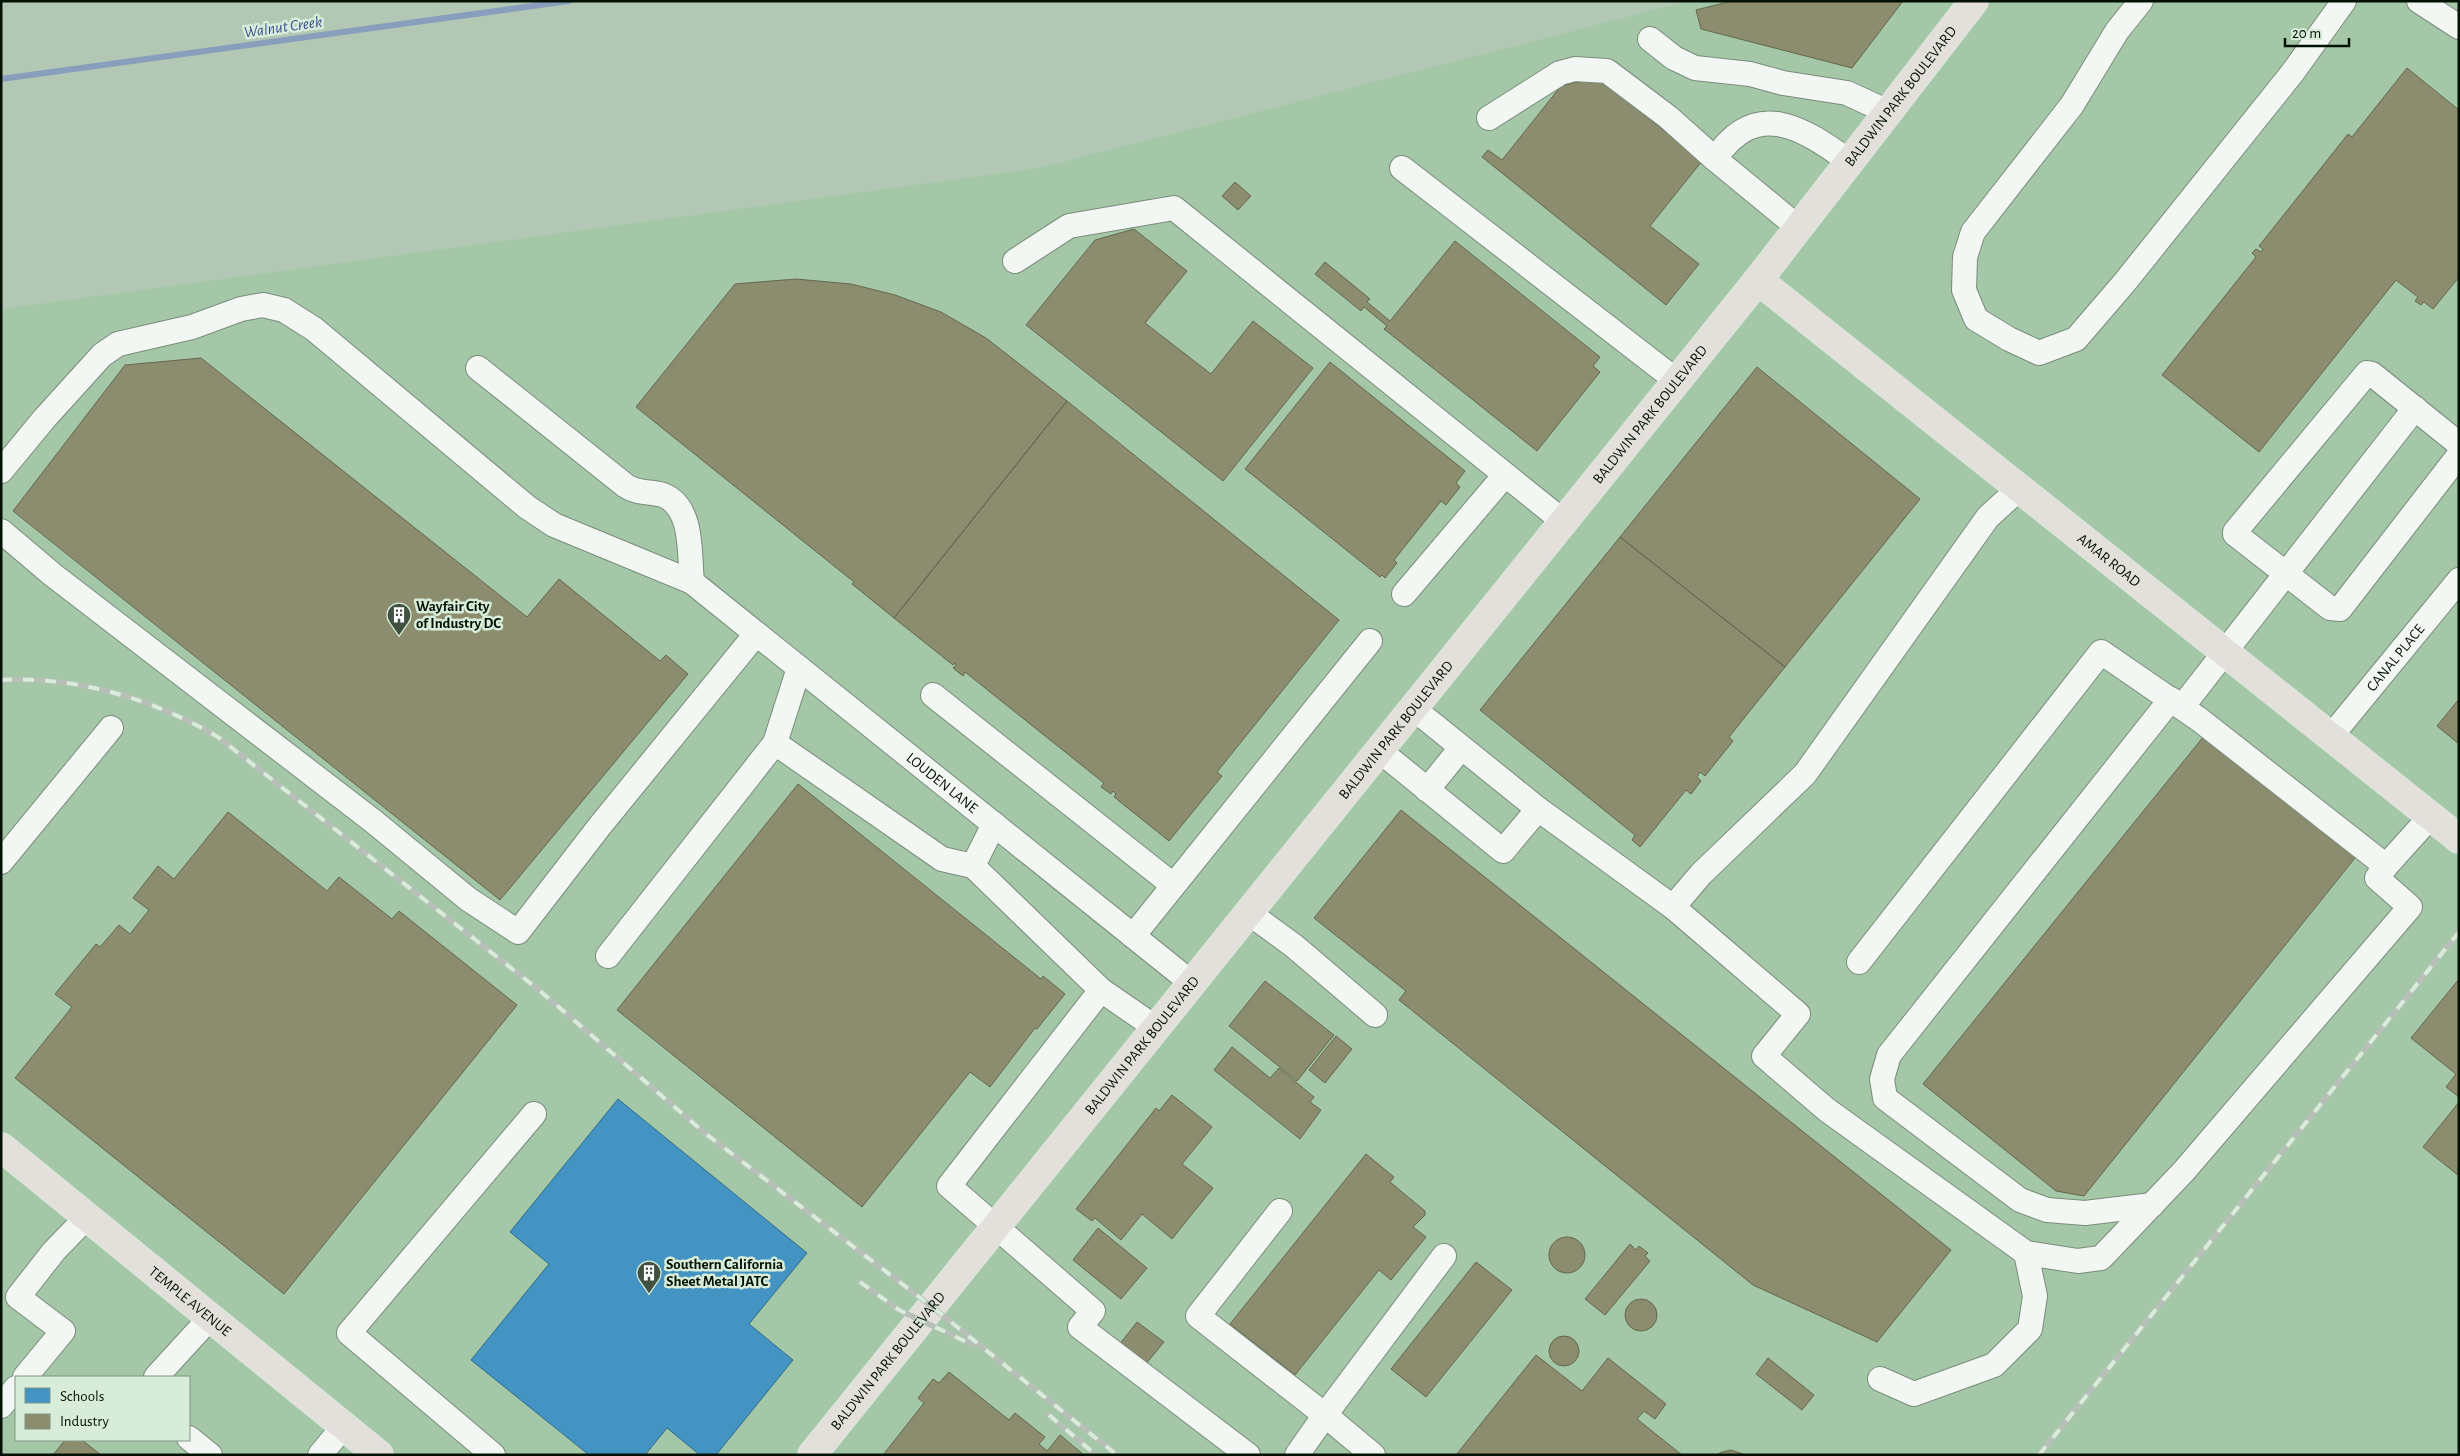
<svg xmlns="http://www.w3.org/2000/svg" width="2460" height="1456" font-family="'Alegreya Sans',sans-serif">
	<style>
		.built { fill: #a4c8a7; fill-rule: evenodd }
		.schools { fill: #4393c3; stroke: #306c8a }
		.industry { fill: #8c8c6e; stroke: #63674e }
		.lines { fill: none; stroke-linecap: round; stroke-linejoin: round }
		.stream { stroke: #899ebc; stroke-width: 6 }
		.minor-casing { stroke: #7a8c7c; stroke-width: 26 }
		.major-casing { stroke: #dce6dd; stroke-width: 30 }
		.minor { stroke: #f3f7f4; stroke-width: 24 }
		.major { stroke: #e3e0dc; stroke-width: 28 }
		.rail-casing { stroke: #b8bfb9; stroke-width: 5.5 }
		.rail { stroke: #d7ecd9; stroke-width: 4; stroke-dasharray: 11; stroke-linecap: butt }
		.labels { text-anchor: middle; stroke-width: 5; stroke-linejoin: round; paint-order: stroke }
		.street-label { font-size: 15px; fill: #031105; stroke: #d7ecd9 }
		.poi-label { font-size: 15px; font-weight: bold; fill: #031105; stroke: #d7ecd9; text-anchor: start }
		.water-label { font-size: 16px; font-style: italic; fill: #394f90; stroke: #d7ecd9 }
	</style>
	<rect width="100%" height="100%" fill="#b2c8b4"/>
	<path class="built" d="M1689,1H2459V1455H1V309L1040,168ZM16,1377H189V1440H16Z"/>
	<path class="schools" d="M618,1099L807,1253L749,1324L793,1360L716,1455H700L667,1428L645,1455H589L471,1360L549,1264L510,1232Z"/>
	<path class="industry" d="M1732,1H1903L1852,68L1701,29L1696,10Z
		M2407,68L2459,110V277L2433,309L2424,302L2421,305L2415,301L2418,297L2396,280L2259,452L2162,375L2256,257L2252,253L2256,249L2261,252L2263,249L2259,246L2348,134L2352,137Z
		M1597,77L1702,161L1650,226L1699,264L1666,305L1482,157L1488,150L1502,160L1561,86Z
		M1235,182L1251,196L1238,210L1222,196Z
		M1134,229L1187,271L1145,323L1211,374L1253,321L1313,368L1223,481L1026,325L1095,240Z
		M1455,241L1600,357L1593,366L1600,372L1537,451L1384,329L1387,326L1364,307L1361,311L1315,274L1325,262L1370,299L1367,302L1390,321Z
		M796,279L851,284L895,295L941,312L986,338L1067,401L894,618L852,584L854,582L636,407L735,284Z
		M201,358L527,617L559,579L660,661L666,655L688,674L500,900L13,511L125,365Z
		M1330,362L1465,471L1456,483L1460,487L1446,505L1441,501L1394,560L1397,563L1385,578L1382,575L1380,577L1245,469Z
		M1757,367L1920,499L1785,667L1620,537Z
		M1067,401L1339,620L1217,772L1222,776L1169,841L1114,797L1116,794L1113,791L1111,794L1101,787L1104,783L965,672L963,676L953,668L956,665L955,663L953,665L894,618Z
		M1620,537L1785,667L1729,737L1733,741L1705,776L1700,772L1697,777L1701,781L1691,794L1686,790L1640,847L1632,840L1635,835L1480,710Z
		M2459,699V744L2437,726Z
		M2208,731L2359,853L2084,1196L2056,1191L1923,1084Z
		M798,784L1041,979L1043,976L1065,994L1037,1029L1035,1028L990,1087L970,1072L862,1207L617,1010Z
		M1401,810L1951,1250L1877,1342L1753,1285L1399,1000L1406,991L1314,918Z
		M228,812L327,891L339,877L392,919L399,911L517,1005L284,1294L15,1078L72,1007L55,994L96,944L100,947L119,925L130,934L149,910L133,898L158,866L174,879Z
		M2459,979V1097L2446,1087L2456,1074L2411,1038Z
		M1265,981L1334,1035L1297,1081L1229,1026Z
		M1336,1036L1352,1049L1325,1083L1309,1070Z
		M1232,1047L1270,1078L1279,1068L1314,1097L1310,1102L1321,1110L1300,1139L1214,1070Z
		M1172,1095L1212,1127L1182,1164L1213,1188L1172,1239L1142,1214L1121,1240L1095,1218L1092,1221L1076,1209L1156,1108L1159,1111Z
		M2459,1102V1176L2423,1147Z
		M1366,1154L1394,1177L1390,1182L1425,1211V1215L1413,1227L1426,1237L1391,1280L1379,1270L1295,1375L1230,1324Z
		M1098,1228L1147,1268L1121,1299L1073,1260Z
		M1549 1255a18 18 0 1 1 36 0a18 18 0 1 1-36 0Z
		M1630,1244L1636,1250L1639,1246L1648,1253L1645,1256L1650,1261L1605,1315L1585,1299Z
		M1476,1262L1512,1290L1426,1397L1391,1369Z
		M1625 1315a16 16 0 1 1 32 0a16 16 0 1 1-32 0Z
		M1137,1322L1164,1342L1145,1365L1119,1345Z
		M1549 1351a15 15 0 1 1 30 0a15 15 0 1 1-30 0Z
		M1536,1355L1582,1391L1608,1358L1666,1404L1655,1419L1644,1411L1637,1419L1682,1455H1456Z
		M1768,1358L1814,1395L1802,1410L1756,1374Z
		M949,1372L1009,1420L1015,1413L1045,1437L1039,1444L1047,1451L1060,1435L1084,1455H883L924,1403L918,1398L933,1379L939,1383Z
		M65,1440H82L101,1455H53Z
		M1731,1450L1746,1455H1716L1722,1452Z"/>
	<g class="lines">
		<path class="stream" d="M1,79L569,1"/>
		<defs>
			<g id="minor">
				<path d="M2141,1L2117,31L2072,105L1973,232L1965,257L1964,290L1976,319L2009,339L2039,353L2076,339L2125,282L2293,72L2344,1"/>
				<path d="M2419,1L2459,27"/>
				<path d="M1650,39L1674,58L1695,68L1750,74L1783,83L1847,93L1888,112"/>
				<path d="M1489,118L1560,73L1575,69L1607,71L1668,117L1715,159L1799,228"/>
				<path d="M1715,159C1756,97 1803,128 1850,162"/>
				<path d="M1402,168L1677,381"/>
				<path d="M1015,261L1069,226L1174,208L1564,522"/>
				<path d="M478,368L626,486C638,494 650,491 663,495C694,507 689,555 692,582"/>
				<path d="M2459,444L2372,374L2367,373L2235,532V534L2330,608L2340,609L2459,455"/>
				<path id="s1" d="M1,471L44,419L102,355L118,344L192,327L241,309L263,305L284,310L314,329L527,507L554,525L692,582L1193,984"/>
				<path d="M1,531L53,575L373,821L468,899L518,932L599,827L756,634"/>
				<path d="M1404,594L1505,475"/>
				<path d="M933,695L1173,885"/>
				<path d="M2182,707L2415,408"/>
				<path d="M1414,709L1538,809L1673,907L1701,874L1805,774L1988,517L2020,488"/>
				<path id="s2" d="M2332,735L2459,580"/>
				<path d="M775,743L799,668"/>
				<path d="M1380,751L1503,851L1538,809"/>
				<path d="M1427,790L1461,748"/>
				<path d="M994,824L973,866L1101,990L949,1186L1093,1311L1080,1327L1248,1455"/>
				<path d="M1,862L111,728"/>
				<path d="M1673,907L1798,1014L1764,1056L1827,1110L2026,1253L2078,1261L2101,1258L2184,1171L2410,907L2377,878L2386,866"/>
				<path d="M1249,913L1294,946L1375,1015"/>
				<path d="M1133,936L1370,641"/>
				<path d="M608,956L775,743L942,859L973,866"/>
				<path d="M1859,962L2101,652L2200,720L2386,866L2431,816"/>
				<path d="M1101,990L1156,1028"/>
				<path d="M2152,1205L2085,1213L2047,1210L2020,1200L1885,1098L1882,1079L1889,1055L2171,699"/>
				<path d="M1280,1211L1198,1316L1325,1415L1297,1455"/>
				<path d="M25,1377L63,1331L18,1297L54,1251L88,1216"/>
				<path d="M156,1377L210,1318"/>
				<path d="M1880,1379L1914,1394L1994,1365L2030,1329L2035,1296L2026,1253"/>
				<path d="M1,1406L16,1388"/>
				<path d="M189,1438L210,1455"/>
				<path d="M320,1455L344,1426"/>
				<path d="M493,1455L349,1333L534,1114"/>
				<path d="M1373,1455L1325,1415L1444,1256"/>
			</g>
			<g id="major">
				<path id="s3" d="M1758,280L2459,839"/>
				<path id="s4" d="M1,1147L379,1455"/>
				<path id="s5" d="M812,1455L1758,280L1974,1"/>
			</g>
		</defs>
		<use href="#minor" class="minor-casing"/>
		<use href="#major" class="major-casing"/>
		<use href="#minor" class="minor"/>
		<use href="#major" class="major"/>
		<defs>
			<path id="rail" d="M1,680C77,676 153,699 218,737L539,990L706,1134L931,1306L1117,1455
				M860,1282L899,1310L973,1345
				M1049,1415L1096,1455
				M2039,1455L2459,932"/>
		</defs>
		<use href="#rail" class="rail-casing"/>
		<use href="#rail" class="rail"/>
	</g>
	<defs>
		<symbol id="building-pin" viewBox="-11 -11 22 30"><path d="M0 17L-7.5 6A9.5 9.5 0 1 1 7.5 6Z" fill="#405142" stroke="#d7ecd9"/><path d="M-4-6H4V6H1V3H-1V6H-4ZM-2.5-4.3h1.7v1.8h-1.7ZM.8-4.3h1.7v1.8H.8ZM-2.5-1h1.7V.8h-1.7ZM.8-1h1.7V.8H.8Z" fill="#fff"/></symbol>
	</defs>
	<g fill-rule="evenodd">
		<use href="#building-pin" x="385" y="601" width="28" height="38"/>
		<use href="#building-pin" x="635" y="1259" width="28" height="38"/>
	</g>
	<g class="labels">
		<g class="street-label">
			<text dy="5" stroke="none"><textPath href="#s5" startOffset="1741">BALDWIN PARK BOULEVARD</textPath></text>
			<text dy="5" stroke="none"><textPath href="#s5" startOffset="1336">BALDWIN PARK BOULEVARD</textPath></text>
			<text dy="5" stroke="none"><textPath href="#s3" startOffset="449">AMAR ROAD</textPath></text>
			<text dy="5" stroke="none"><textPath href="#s2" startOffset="100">CANAL PLACE</textPath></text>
			<text dy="5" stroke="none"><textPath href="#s5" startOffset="931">BALDWIN PARK BOULEVARD</textPath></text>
			<text dy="5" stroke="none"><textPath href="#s1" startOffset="1161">LOUDEN LANE</textPath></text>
			<text dy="5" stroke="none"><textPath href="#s5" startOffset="526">BALDWIN PARK BOULEVARD</textPath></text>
			<text dy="5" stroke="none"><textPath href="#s4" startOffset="244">TEMPLE AVENUE</textPath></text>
			<text dy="5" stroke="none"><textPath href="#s5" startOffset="121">BALDWIN PARK BOULEVARD</textPath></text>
		</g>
		<g class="poi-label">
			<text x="416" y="611">Wayfair City<tspan x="416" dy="17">of Industry DC</tspan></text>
			<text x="666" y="1269">Southern California<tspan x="666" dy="17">Sheet Metal JATC</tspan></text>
		</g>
		<g class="water-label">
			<text transform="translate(283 26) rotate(-8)" y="6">Walnut Creek</text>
		</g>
	</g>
	<rect width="2460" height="1456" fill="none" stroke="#031105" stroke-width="5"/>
	<rect x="15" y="1376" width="175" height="65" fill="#d7ecd9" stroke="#829484"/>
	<rect x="25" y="1388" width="25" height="15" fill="#4393c3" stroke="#829484"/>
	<text x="60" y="1401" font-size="15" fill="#031105">Schools</text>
	<rect x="25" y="1414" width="25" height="15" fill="#8c8c6e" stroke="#829484"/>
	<text x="60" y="1426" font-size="15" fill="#031105">Industry</text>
	<path d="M2285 38v8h64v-8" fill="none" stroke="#031105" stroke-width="2.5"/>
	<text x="2292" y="38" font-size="15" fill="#031105" stroke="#d7ecd9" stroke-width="4" paint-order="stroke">20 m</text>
</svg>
